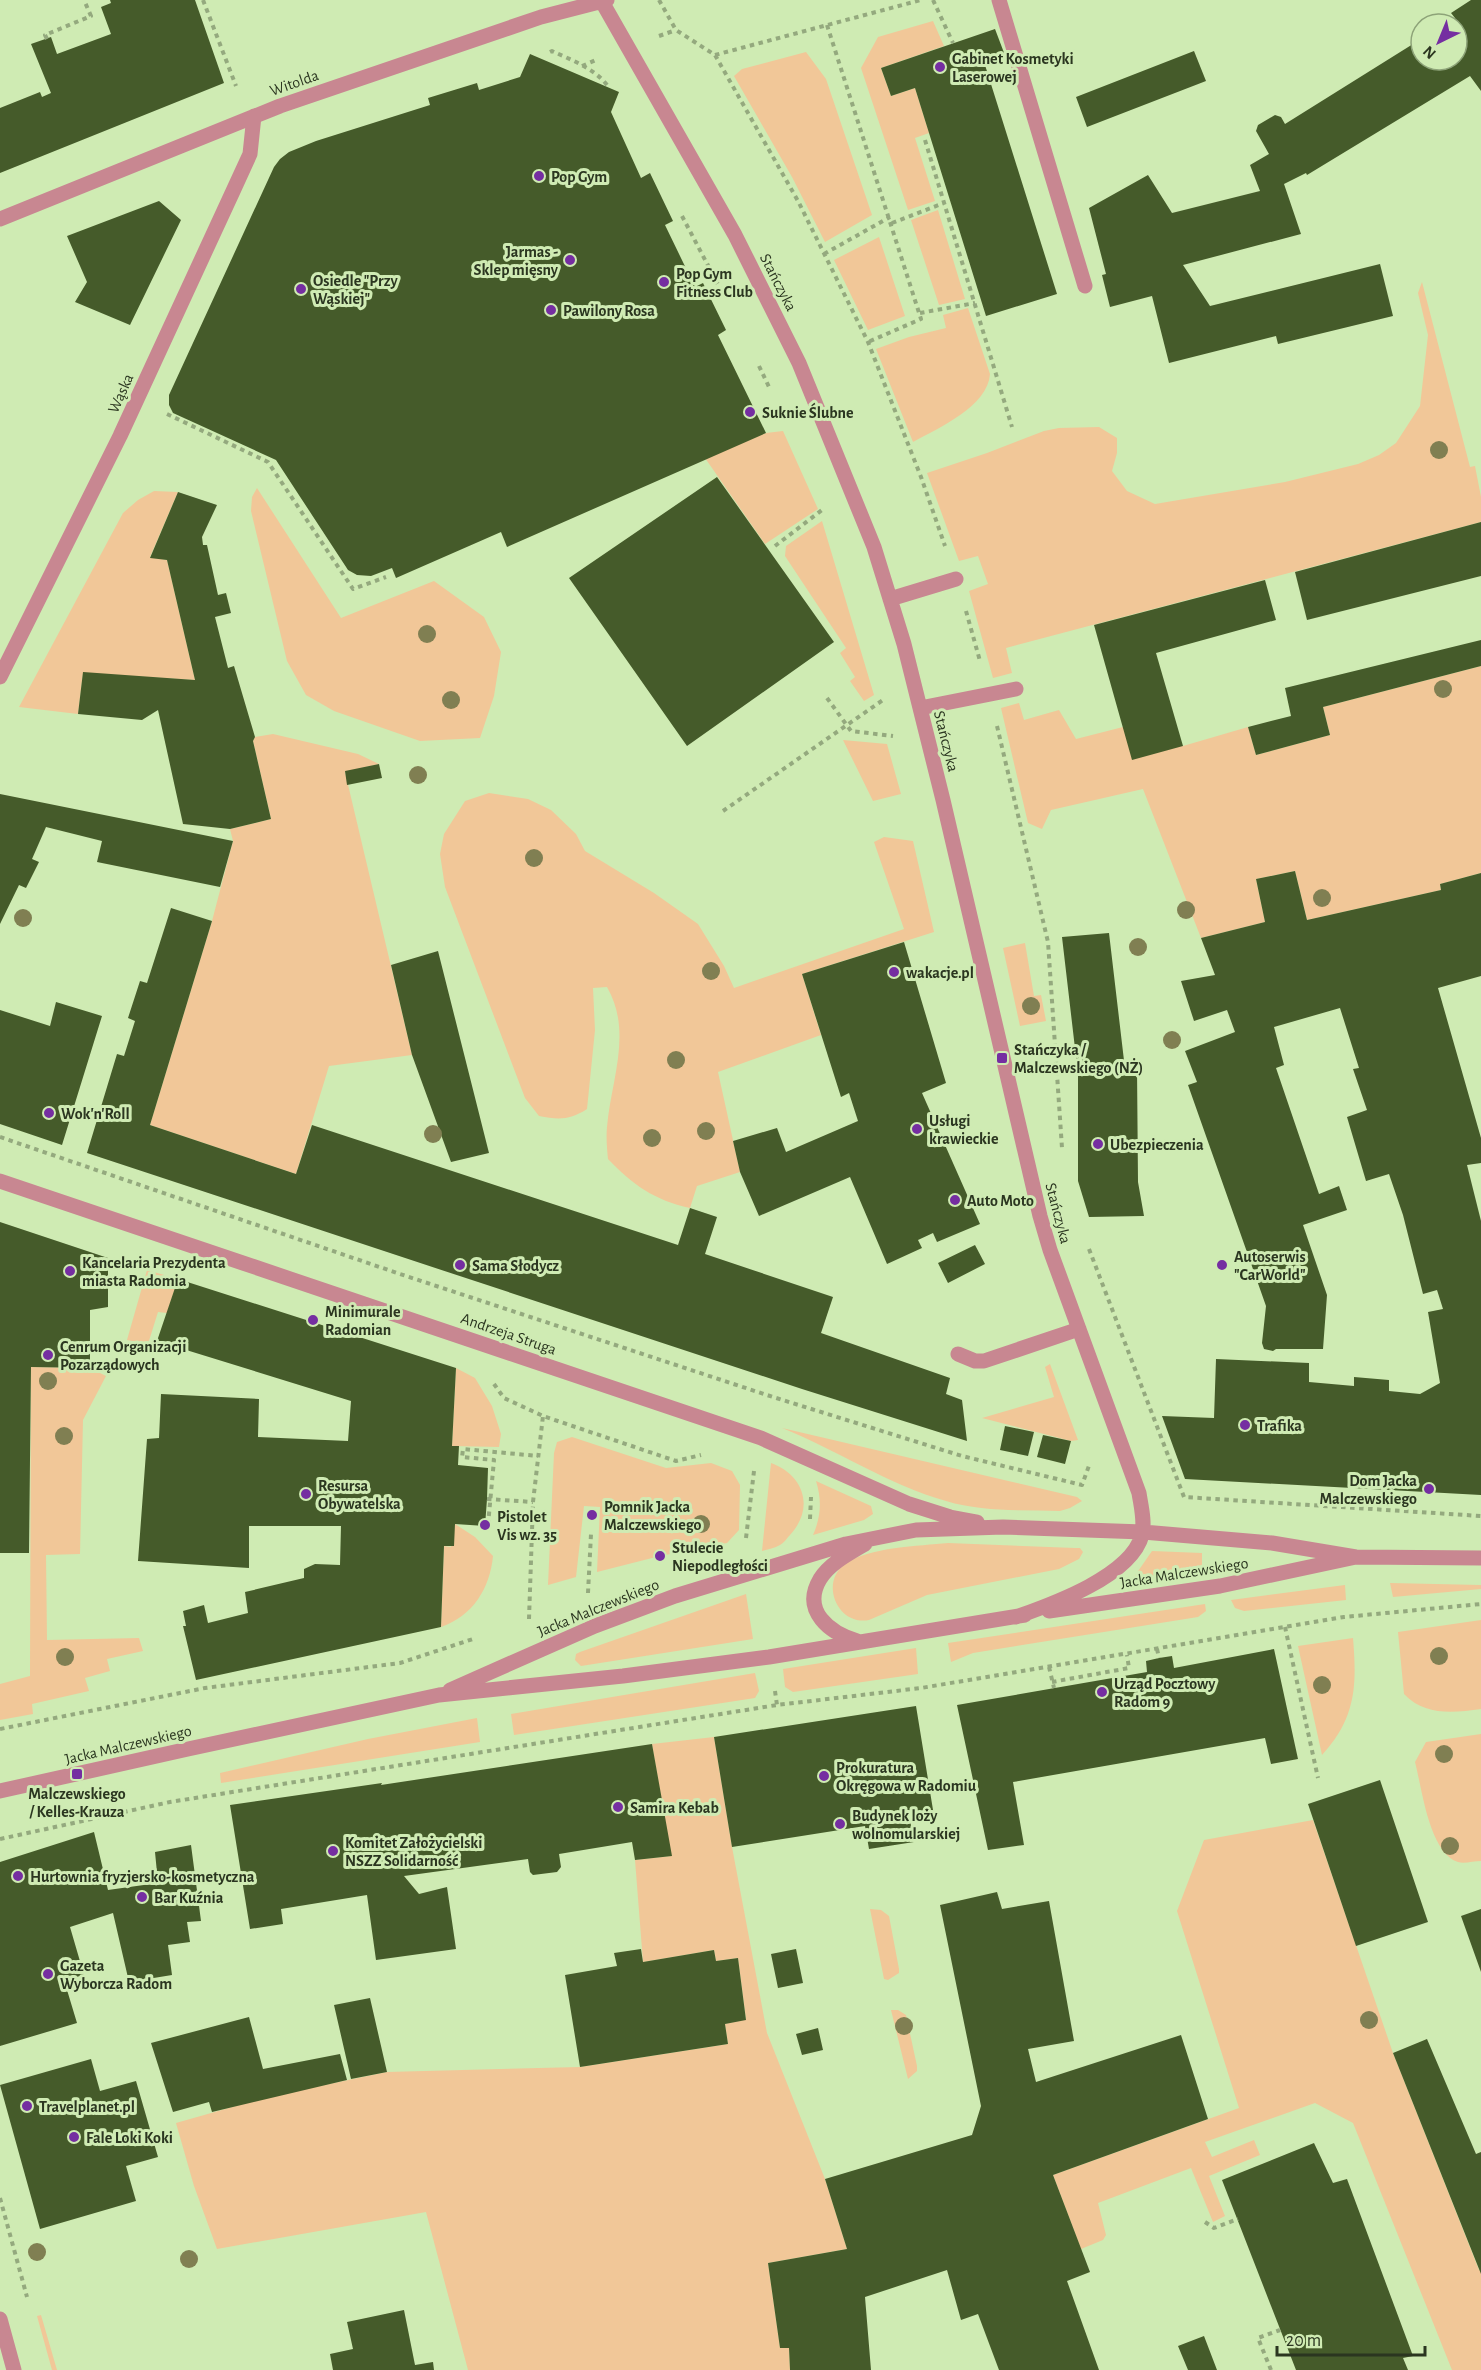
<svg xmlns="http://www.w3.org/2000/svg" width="1481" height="2370" font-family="'Alegreya Sans',sans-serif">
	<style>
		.green { fill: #f1c798 }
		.building { fill: #455b2a }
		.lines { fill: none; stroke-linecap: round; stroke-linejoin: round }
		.path { stroke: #94a97e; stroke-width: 4; stroke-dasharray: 4.5 4.5; stroke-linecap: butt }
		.minor { stroke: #c88791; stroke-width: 15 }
		.tree { fill: #807f52 }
		.poi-dot { fill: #752ea1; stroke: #cfebb3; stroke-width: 2 }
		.labels { text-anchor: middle; stroke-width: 6; stroke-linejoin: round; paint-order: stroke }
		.poi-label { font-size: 16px; font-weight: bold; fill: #2b3620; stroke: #cfebb3; text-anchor: start }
		.street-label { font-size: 16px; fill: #2b3620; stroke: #cfebb3 }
	</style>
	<rect width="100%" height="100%" fill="#cfebb3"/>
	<path class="green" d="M933,21L944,46L881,68L891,96L915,88L929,133L915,138L935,201L908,210L861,68L878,37Z
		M806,52L826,79L872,215L825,242L792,177L734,76L742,69Z
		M938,210L965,299L939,305L911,220Z
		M879,237L905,316L868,330L834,260Z
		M1422,282L1470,467L1475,466L1481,497V522L1006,648L1012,673L993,678L969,591L988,584L978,556L959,561L927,473L987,453L1044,431L1059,428L1099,427L1117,438V453L1112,471L1127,491L1155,504L1285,482L1358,464L1379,455L1396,443L1420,406L1428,335L1418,293Z
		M968,308L990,374C988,406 939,428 913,442L876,349L909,337L946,328L943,315Z
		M783,431L818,509L765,544L705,458L766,433Z
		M257,488L341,618L434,581L484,617L501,652L494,696L480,738L420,741L334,711L306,695L287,661L251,511L252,497Z
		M154,491L178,492L150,557L167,560L195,680L83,673L78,714L19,707L123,513L138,500Z
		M822,521L874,695L864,701L850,681L855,677L840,653L846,648L785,556L786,546Z
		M1481,666V873L1440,884L1441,890L1307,920L1295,871L1256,879L1265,922L1201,938L1143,789L1051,810L1042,829L1028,823L1001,708L1019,703L1024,720L1059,710L1076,739L1123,727L1183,746L1248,727L1256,755L1330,735L1323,707Z
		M273,734L358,754L379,764L345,772L412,1055L329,1066L296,1174L150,1125L212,921L233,841L230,829L271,819L253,741L255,737Z
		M843,740L887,744L901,794L873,801Z
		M489,793L528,799L551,810L576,834L585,851L654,893L698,924L724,966L734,988L904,929L874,842L884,837L913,841L934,932L802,974L821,1035L718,1072L740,1172L697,1186L690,1208C654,1200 633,1185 608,1159C607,1149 606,1137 607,1127C611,1080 633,1032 607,987L593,988L595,1030L587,1109C570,1120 559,1120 539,1116L525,1098L445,887L440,854L444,834L465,801Z
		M1025,943L1034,996L1041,995L1046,1021L1020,1026L1003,948Z
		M147,1270L178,1279L167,1313L158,1312L148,1344L127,1340Z
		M1050,1364L1078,1440L1071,1441L982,1418L1054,1397L1045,1367Z
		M31,1367L90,1368L106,1376L83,1420L80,1554L46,1555L47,1640L139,1638L143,1651L107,1659L110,1671L85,1678L89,1691L32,1704L33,1714L0,1720V1684L30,1676Z
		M456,1368L475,1378L492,1406L501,1434L499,1447L452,1446Z
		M782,1428L1077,1497L1082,1501L1070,1508L1060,1511C1022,1510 982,1512 946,1501C889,1485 837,1450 782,1428Z
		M572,1437L666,1468L711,1463L732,1471L740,1485L739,1530L727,1543L660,1556L597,1572L600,1507L584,1506L576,1577L548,1585L554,1453L557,1442Z
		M771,1463C804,1475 815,1508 790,1535C787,1538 784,1543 780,1545C775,1548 768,1549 762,1551Z
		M816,1481L871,1506L873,1514L864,1520L813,1535C821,1517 822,1500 816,1481Z
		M455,1524L475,1537L493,1556C490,1588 473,1616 441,1627L444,1546L451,1547Z
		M948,1543L1075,1548H1080L1083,1552L1079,1559L1059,1569L927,1595L869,1620C838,1626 819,1583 845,1564C869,1547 919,1546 948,1543Z
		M1152,1551L1202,1553V1568L1140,1578L1134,1577Z
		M1390,1583L1481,1585V1589L1393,1597Z
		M1345,1585L1346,1600L1244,1611L1235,1608L1231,1600Z
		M746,1594L753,1639L581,1666L575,1660L576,1654L580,1652Z
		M1205,1604L1206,1611L1198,1617L973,1653L951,1662L948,1643Z
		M1481,1620V1709C1453,1713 1425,1716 1404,1694L1398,1632Z
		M1353,1638C1357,1686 1356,1718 1322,1755L1298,1646Z
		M916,1648L918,1674L793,1692L785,1687L783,1669Z
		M755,1673L759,1691L755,1698L514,1735L511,1714Z
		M477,1718L480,1742L221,1783L220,1773L368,1739Z
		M1481,1734V1861C1474,1861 1464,1864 1458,1862C1429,1853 1422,1788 1415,1762L1426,1742Z
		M714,1737L732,1847L767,2033L825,2179L847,2249L768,2263L780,2348H789L790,2370H468L426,2212L217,2249L194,2186L176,2123L271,2096L387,2072L580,2067L728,2044L725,2024L746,2019L738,1958L716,1961L714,1950L643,1962L635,1860L671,1856L652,1744Z
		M1313,1820L1393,2053L1479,2270H1481V2370H1452L1353,2123L1315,2103L1205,2142L1212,2157L1254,2140L1260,2155L1209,2176L1225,2216L1213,2222L1191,2168L1098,2203L1106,2235L1103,2240L1081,2249L1053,2175L1239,2108L1177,1911L1204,1840Z
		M870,1909L881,1910L889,1916L899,1969V1973L888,1980L884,1979Z
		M891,2010H898L906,2015L917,2066V2071L908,2079Z
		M41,2315L57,2370H52L37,2316Z"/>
	<path class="building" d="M110,0H195L224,83L0,173V108L40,92L42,97L51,93L31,44L51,37L57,54L111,34L101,7L111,3Z
		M1471,0H1481V91L1470,76L1307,175L1306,173L1284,184L1301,234L1183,265L1210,306L1380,264L1393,316L1278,344L1276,336L1169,363L1152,296L1110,307L1102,275L1106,274L1089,208L1148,175L1172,213L1260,191L1250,165L1269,154L1256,131L1258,125L1275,115L1281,117L1285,124L1421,39V60H1457V24H1446L1455,18L1451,13Z
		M995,29L1006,58L985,65L1057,294L986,316L915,88L891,96L881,68Z
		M1194,51L1206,81L1087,127L1076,97Z
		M530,54L619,92L611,112L641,178L650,173L673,221L665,225L695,287L703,283L726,330L718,335L766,433L507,547L501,532L396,578L392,568L371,576L357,575L348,570L276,460L173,413L169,405V395L274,167L280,159L289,152L316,141L430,105L428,98L477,83L479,90L520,77Z
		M159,201L181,220L130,325L75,302L87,282L67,236Z
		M717,477L834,642L687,746L569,578Z
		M178,492L217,505L202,537L203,545H207L218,595L226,593L231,613L215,617L228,668L234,666L255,737L253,741L271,819L230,829L183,824L158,710L142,720L78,714L83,672L195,680L167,560L150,558Z
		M1481,522V576L1307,620L1295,572Z
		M1265,580L1276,620L1156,653L1183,746L1132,760L1094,625Z
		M1481,640V666L1323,707L1330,735L1256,755L1248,727L1291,716L1285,688Z
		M379,764L382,778L347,785L345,771Z
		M0,794L233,841L220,887L97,862L102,841L46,827L32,859L39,862L26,888L19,885L0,924Z
		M1295,871L1307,920L1441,890L1440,884L1481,873V976L1438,988L1481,1138V1163L1467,1165L1481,1221V1495L1185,1479L1162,1416L1214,1418L1216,1359L1309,1363V1382L1354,1386V1377L1389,1380V1391L1420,1394L1440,1383L1428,1312L1443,1309L1437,1290L1423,1294L1403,1215L1389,1174L1366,1181L1347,1117L1367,1110L1353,1069L1359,1068L1340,1008L1274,1027L1284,1065L1276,1068L1319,1194L1339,1186L1347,1210L1303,1225L1327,1295L1323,1349H1276L1273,1351L1264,1349L1262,1343L1266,1306L1188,1085L1197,1082L1185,1051L1235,1032L1227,1010L1194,1021L1181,981L1215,975L1201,938L1265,922L1256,879Z
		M171,908L212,921L150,1125L296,1174L312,1125L678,1245L690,1208L717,1217L705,1254L833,1297L821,1333L950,1378L946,1394L962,1400L967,1441L802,1389L87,1153L117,1054L124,1056L135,1021L128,1018L140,981L147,983Z
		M1109,933L1125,1069L1137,1068L1138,1182L1144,1216L1089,1217L1078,1181V1074L1062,937Z
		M904,942L946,1083L922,1093L980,1224L937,1242L933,1233L918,1240L922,1248L887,1264L850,1177L759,1216L740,1172L733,1141L777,1128L786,1152L858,1121L849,1093L841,1097L802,974Z
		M438,951L489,1153L451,1162L412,1055L391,965Z
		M56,1002L102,1016L62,1145L0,1124V1010L50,1026Z
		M0,1222L108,1258V1307L90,1310V1368L31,1367L29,1553H0Z
		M975,1245L985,1264L948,1283L938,1263Z
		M178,1279L456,1368L452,1446H459L458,1465L488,1468L487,1499L485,1526L455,1524L454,1546H444L441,1627L196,1680L183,1626H186L183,1611L204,1605L208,1623L248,1613L245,1592L304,1578V1569L315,1564L340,1565L341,1526H249V1568L138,1561L147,1439L159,1438L161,1394L259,1399L258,1437L348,1441L351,1401L157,1341Z
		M1005,1426L1034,1432L1028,1456L1000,1450Z
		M1043,1435L1071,1441L1065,1464L1037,1457Z
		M1274,1649L1298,1759L1271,1764L1265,1738L1013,1782L1024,1845L988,1850L957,1705L1147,1672L1146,1661L1159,1658L1172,1656L1174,1668Z
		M916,1706L934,1816L910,1820L914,1842L869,1849L865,1826L732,1847L714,1737Z
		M652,1744L672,1856L635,1860L632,1842L559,1854L561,1867L557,1872L533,1875L530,1872L528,1859L404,1876L419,1894L447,1887L456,1949L376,1960L367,1895L281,1909L283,1924L250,1929L230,1805L382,1783L381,1785Z
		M1380,1780L1428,1922L1356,1946L1308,1804Z
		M94,1832L108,1890L158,1883L155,1852L191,1845L201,1921L187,1922L190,1942L168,1945L172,1975L129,1982L113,1913L70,1927L84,1975L64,1980L77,2023L0,2046V1862Z
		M997,1892L1002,1909L1049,1901L1074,2041L1028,2049L1036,2082L1181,2035L1208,2119L1053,2175L1090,2272L1067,2281L1099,2370H999L978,2314L961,2320L947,2270L865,2297L871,2370H790L789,2348H780L768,2263L847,2249L825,2179L972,2135L981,2106L940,1905Z
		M1481,1909V1972L1461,1916Z
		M641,1949L643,1962L714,1950L716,1961L738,1958L746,2020L725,2024L728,2044L580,2067L565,1975L617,1966L614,1953Z
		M796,1949L803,1983L778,1988L771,1954Z
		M370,1998L387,2072L351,2079L334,2005Z
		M249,2017L263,2069L340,2054L347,2080L212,2112L209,2102L173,2112L151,2043Z
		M818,2028L823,2050L802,2055L796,2034Z
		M1427,2039L1476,2154L1481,2152V2274L1393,2053Z
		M91,2059L100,2091L136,2081L158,2157L126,2166L136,2201L40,2229L0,2085Z
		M1314,2143L1333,2183L1347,2179L1413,2356L1403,2358L1408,2370H1296L1222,2180Z
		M404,2310L415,2365L433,2362L434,2370H333L330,2354L353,2349L347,2322Z
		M1204,2336L1217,2370H1188L1178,2346Z"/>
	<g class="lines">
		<path class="path" d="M203,0L236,86
			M659,0L676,30L715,55L798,201L868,342L921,477L945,546
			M933,0L953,43
			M827,25L921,319L868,342
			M659,36L676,30
			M47,39L45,35L91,16L84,0
			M550,52L552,51C571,60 594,68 607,85
			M715,55L921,0
			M582,66L596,60
			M925,140L1012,427
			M682,216L723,294
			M892,223L944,203
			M824,254L890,217
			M920,313L975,303
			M759,366L770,389
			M167,414L268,462L353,589L386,577
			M775,546L822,510
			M966,611L980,661
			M827,698L851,731L893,736
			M997,726L1048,942L1062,1148
			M723,811L883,700
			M0,1137L400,1274L773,1397L962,1456L1082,1485L1090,1463
			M1089,1249L1184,1497L1481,1516
			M494,1384L504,1398L543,1416L676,1461L701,1455
			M487,1499L533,1502
			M810,1519L811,1497
			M488,1525L494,1460L462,1457L463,1449L538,1456
			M746,1538L754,1471
			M588,1593L591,1534
			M529,1619L533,1502L543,1416
			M1285,1627L1318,1778
			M1157,1649L1159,1658
			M1049,1667L1054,1688
			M1052,1682L1129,1668L1127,1655
			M775,1691L777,1705
			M0,1729L205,1688L400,1663L476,1638
			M0,1839L170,1802L777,1705L921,1688L1344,1617L1481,1604
			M0,2198L27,2297
			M1205,2222L1214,2228L1238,2219
			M1271,2370L1258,2338L1280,2330"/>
		<path class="minor" d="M601,0L735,235L799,363L874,547L904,644L943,800L1040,1216L1050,1250L1139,1493C1141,1506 1145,1521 1142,1535C1131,1576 1053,1604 1016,1617
			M999,0L1085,286
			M0,219L280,106L541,17L607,0
			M890,599L956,579
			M0,677L120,436L234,189L250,154L254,116
			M920,708L1016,689
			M0,1181L761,1438L909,1504L950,1517L977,1522
			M958,1354L975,1361H984L1079,1329
			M1049,1611L1220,1586L1356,1557
			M857,1641C830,1633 801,1611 820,1579C830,1563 850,1553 865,1544
			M450,1690L595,1626L675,1596L846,1544L916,1530L1003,1527L1143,1532L1272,1543L1356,1557L1481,1558
			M0,1791L188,1749L439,1695L623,1676L769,1657L1025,1615
			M0,2319L14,2370"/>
	</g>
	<g class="tree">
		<circle cx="1439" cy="450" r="9"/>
		<circle cx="427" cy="634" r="9"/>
		<circle cx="1443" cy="689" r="9"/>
		<circle cx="451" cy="700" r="9"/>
		<circle cx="418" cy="775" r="9"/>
		<circle cx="534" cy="858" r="9"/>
		<circle cx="1322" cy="898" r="9"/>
		<circle cx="1186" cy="910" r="9"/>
		<circle cx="23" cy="918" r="9"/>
		<circle cx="1138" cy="947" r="9"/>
		<circle cx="711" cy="971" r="9"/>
		<circle cx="1031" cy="1006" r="9"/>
		<circle cx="1172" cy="1040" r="9"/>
		<circle cx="676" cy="1060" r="9"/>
		<circle cx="706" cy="1131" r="9"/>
		<circle cx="433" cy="1134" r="9"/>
		<circle cx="652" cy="1138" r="9"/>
		<circle cx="48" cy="1381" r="9"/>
		<circle cx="64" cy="1436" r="9"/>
		<circle cx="701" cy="1524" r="9"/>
		<circle cx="1439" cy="1656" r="9"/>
		<circle cx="65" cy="1657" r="9"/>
		<circle cx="1322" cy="1685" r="9"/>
		<circle cx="1444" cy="1754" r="9"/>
		<circle cx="1450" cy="1846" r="9"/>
		<circle cx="1369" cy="2020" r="9"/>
		<circle cx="904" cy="2026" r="9"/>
		<circle cx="37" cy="2252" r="9"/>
		<circle cx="189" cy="2259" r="9"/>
	</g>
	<g class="poi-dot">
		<circle cx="940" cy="67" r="6"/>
		<circle cx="539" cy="176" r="6"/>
		<circle cx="570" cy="260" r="6"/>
		<circle cx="664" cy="282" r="6"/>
		<circle cx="301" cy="289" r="6"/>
		<circle cx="551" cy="310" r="6"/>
		<circle cx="750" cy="412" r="6"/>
		<circle cx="894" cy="972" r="6"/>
		<rect x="996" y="1052" width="12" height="12" rx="3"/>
		<circle cx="49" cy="1113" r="6"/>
		<circle cx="917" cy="1129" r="6"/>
		<circle cx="1098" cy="1144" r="6"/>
		<circle cx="955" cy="1200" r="6"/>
		<circle cx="460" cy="1265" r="6"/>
		<circle cx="1222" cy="1265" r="6"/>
		<circle cx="70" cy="1271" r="6"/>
		<circle cx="313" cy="1320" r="6"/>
		<circle cx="48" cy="1355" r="6"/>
		<circle cx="1245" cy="1425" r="6"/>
		<circle cx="1429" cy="1489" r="6"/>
		<circle cx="306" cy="1494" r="6"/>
		<circle cx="592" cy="1515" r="6"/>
		<circle cx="485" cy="1525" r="6"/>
		<circle cx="660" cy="1556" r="6"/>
		<circle cx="1102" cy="1692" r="6"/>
		<rect x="71" y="1768" width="12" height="12" rx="3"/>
		<circle cx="824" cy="1776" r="6"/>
		<circle cx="618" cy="1807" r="6"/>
		<circle cx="840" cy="1824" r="6"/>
		<circle cx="333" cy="1851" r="6"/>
		<circle cx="18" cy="1876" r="6"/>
		<circle cx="142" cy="1897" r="6"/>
		<circle cx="48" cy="1974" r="6"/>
		<circle cx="27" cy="2106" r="6"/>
		<circle cx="74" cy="2137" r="6"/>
	</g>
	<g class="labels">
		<g class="poi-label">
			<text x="952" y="64">Gabinet Kosmetyki<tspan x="952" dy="18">Laserowej</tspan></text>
			<text x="551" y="182">Pop Gym</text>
			<text x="558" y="257" text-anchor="end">Jarmas -<tspan x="558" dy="18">Sklep mięsny</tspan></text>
			<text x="676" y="279">Pop Gym<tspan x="676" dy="18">Fitness Club</tspan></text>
			<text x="313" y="286">Osiedle "Przy<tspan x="313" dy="18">Wąskiej"</tspan></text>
			<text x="563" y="316">Pawilony Rosa</text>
			<text x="762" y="418">Suknie Ślubne</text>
			<text x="906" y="978">wakacje.pl</text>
			<text x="1014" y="1055">Stańczyka /<tspan x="1014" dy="18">Malczewskiego (NŻ)</tspan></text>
			<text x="61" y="1119">Wok'n'Roll</text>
			<text x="929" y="1126">Usługi<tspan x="929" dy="18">krawieckie</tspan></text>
			<text x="1110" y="1150">Ubezpieczenia</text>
			<text x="967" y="1206">Auto Moto</text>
			<text x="1234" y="1262">Autoserwis<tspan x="1234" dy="18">"CarWorld"</tspan></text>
			<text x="82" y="1268">Kancelaria Prezydenta<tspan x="82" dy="18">miasta Radomia</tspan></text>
			<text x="472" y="1271">Sama Słodycz</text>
			<text x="325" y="1317">Minimurale<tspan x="325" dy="18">Radomian</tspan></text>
			<text x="60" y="1352">Cenrum Organizacji<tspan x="60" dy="18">Pozarządowych</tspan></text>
			<text x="1257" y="1431">Trafika</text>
			<text x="1417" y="1486" text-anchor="end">Dom Jacka<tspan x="1417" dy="18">Malczewskiego</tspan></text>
			<text x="318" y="1491">Resursa<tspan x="318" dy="18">Obywatelska</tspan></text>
			<text x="604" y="1512">Pomnik Jacka<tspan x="604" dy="18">Malczewskiego</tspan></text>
			<text x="497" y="1522">Pistolet<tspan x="497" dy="18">Vis wz. 35</tspan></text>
			<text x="672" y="1553">Stulecie<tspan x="672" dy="18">Niepodległości</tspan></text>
			<text x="1114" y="1689">Urząd Pocztowy<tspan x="1114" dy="18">Radom 9</tspan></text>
			<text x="836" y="1773">Prokuratura<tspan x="836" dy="18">Okręgowa w Radomiu</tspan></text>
			<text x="77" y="1799" text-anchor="middle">Malczewskiego<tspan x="77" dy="18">/ Kelles-Krauza</tspan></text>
			<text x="630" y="1813">Samira Kebab</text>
			<text x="852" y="1821">Budynek loży<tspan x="852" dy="18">wolnomularskiej</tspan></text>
			<text x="345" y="1848">Komitet Założycielski<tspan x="345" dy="18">NSZZ Solidarność</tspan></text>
			<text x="30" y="1882">Hurtownia fryzjersko-kosmetyczna</text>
			<text x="154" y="1903">Bar Kuźnia</text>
			<text x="60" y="1971">Gazeta<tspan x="60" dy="18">Wyborcza Radom</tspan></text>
			<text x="39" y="2112">Travelplanet.pl</text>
			<text x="86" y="2143">Fale Loki Koki</text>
		</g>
		<g class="street-label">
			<text transform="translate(294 82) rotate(-19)" y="6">Witolda</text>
			<text transform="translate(779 282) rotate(63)" y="6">Stańczyka</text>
			<text transform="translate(120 393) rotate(-66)" y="6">Wąska</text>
			<text transform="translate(947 741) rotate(76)" y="6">Stańczyka</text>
			<text transform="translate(1059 1213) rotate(75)" y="6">Stańczyka</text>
			<text transform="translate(509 1333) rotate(19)" y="6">Andrzeja Struga</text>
			<text transform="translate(1184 1572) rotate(-9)" y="6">Jacka Malczewskiego</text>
			<text transform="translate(598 1607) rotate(-22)" y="6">Jacka Malczewskiego</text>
			<text transform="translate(128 1744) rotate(-13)" y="6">Jacka Malczewskiego</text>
		</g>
	</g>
	<g transform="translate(1439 42) rotate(223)"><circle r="28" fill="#cfebb3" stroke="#8da378" stroke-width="1.5"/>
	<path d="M0-4.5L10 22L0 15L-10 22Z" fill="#752ea1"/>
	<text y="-9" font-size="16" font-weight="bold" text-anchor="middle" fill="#2b3620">N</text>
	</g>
	<path d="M1277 2346v9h148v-9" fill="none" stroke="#2b3620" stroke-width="3"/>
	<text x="1286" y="2346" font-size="18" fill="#2b3620" stroke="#cfebb3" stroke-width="4.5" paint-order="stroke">20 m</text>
</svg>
